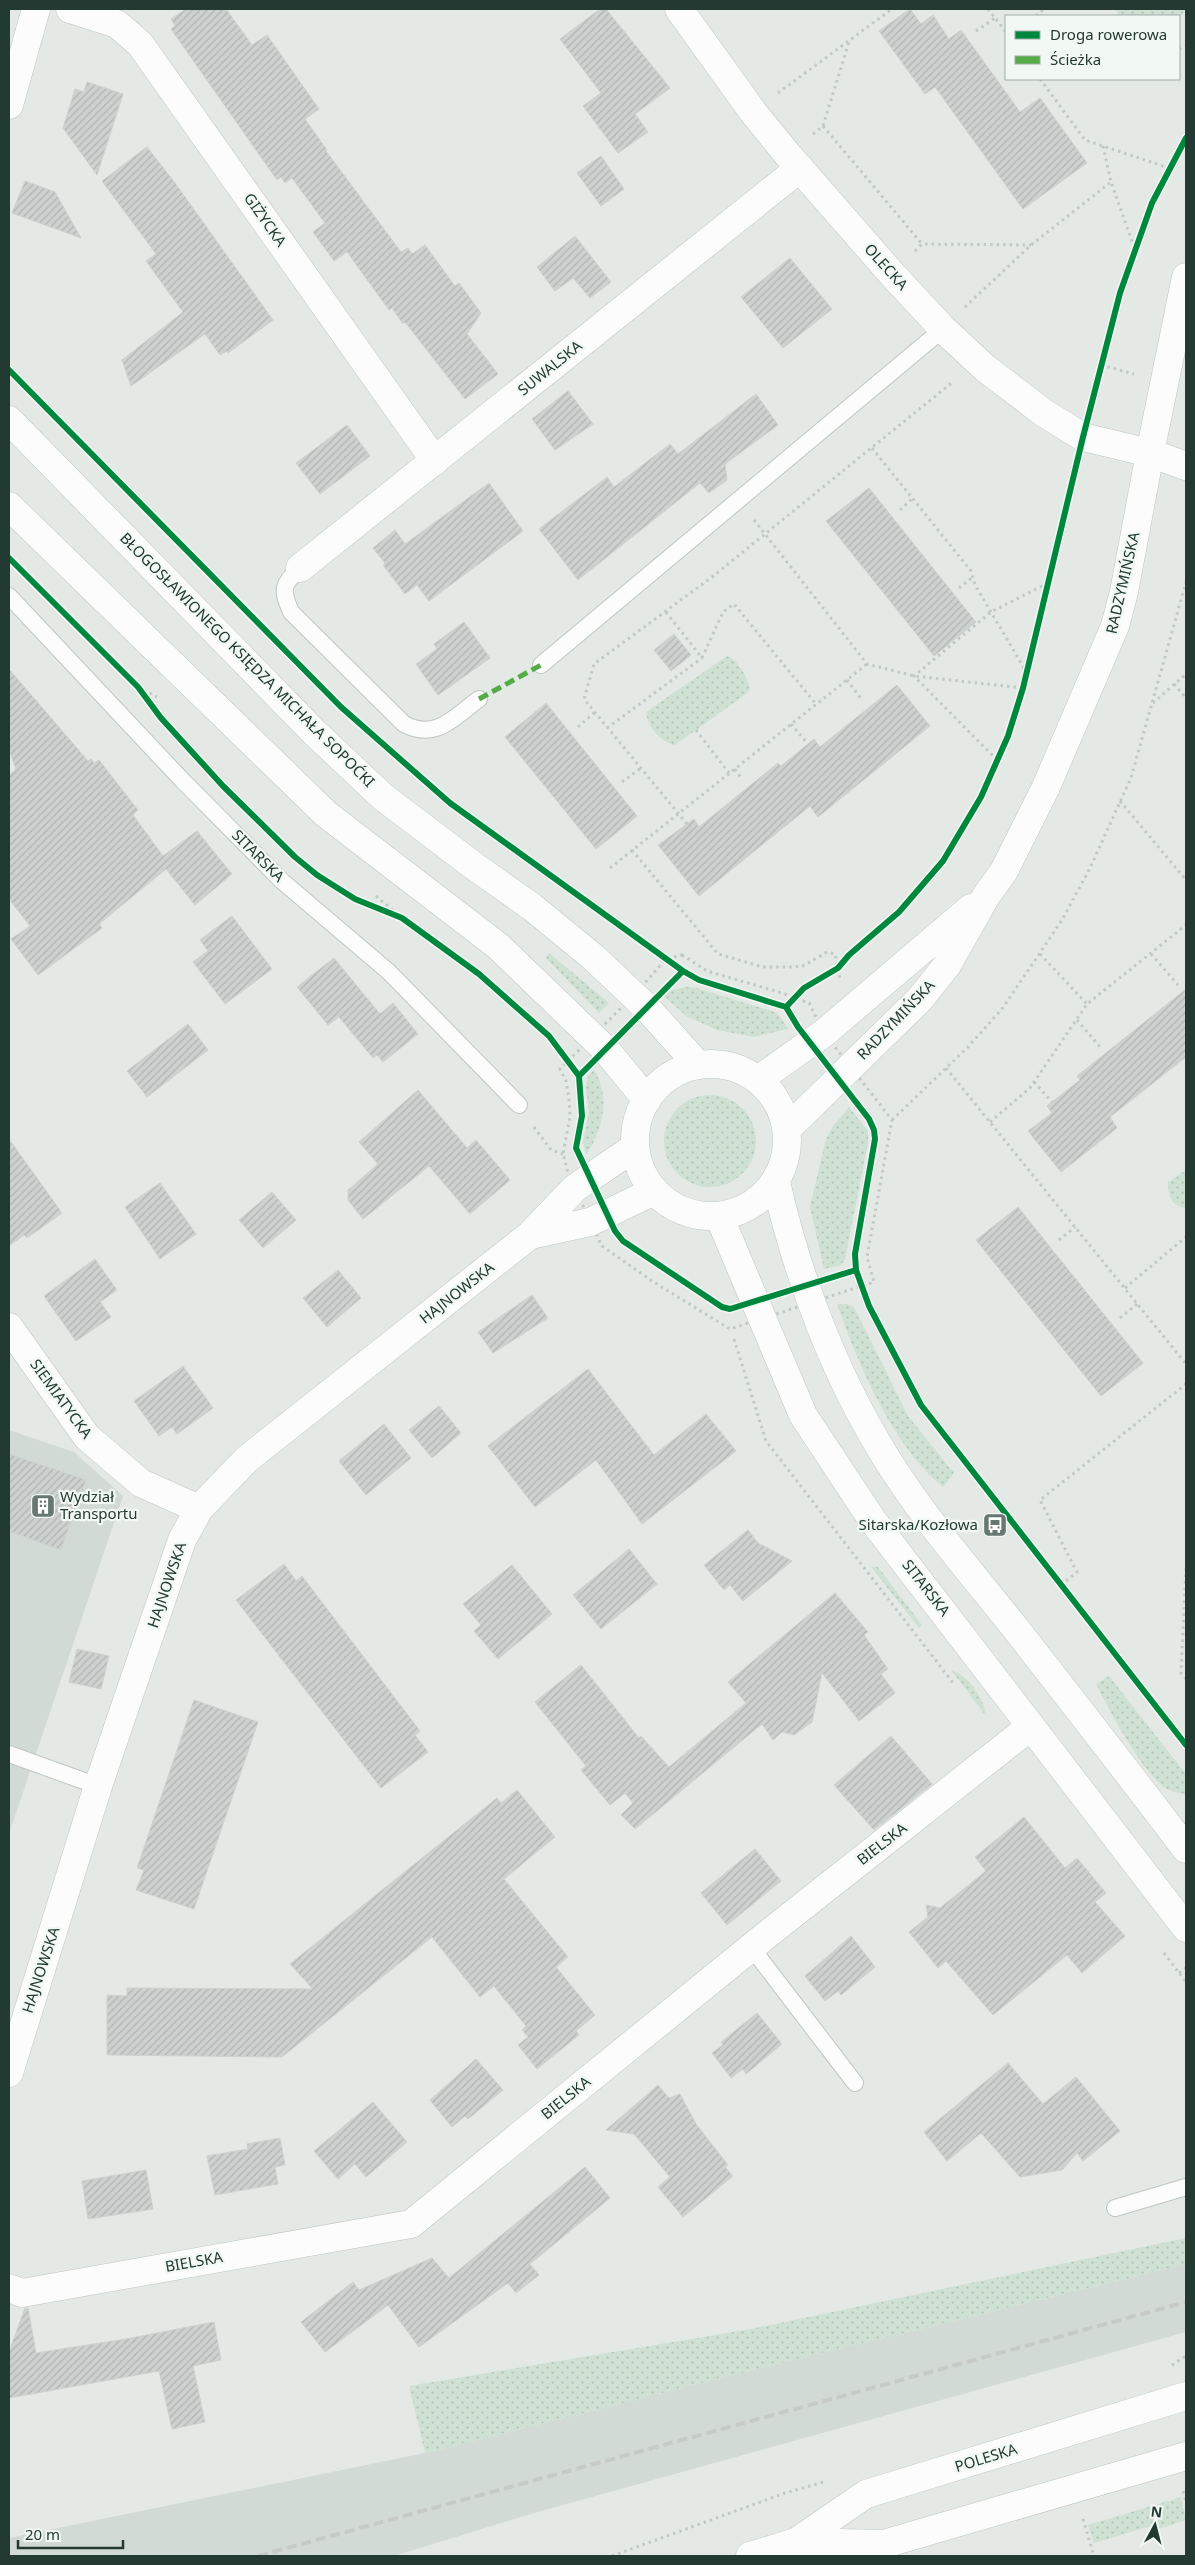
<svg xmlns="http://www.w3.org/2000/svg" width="1195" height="2565" font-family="'Noto Sans',sans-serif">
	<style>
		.built { fill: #d2dad6 }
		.green { fill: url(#green-dots) }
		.building { fill: url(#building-hatch); stroke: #cdd2cf }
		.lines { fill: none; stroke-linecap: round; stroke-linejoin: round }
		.service-casing { stroke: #c1c6c3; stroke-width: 18 }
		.minor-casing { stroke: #c1c6c3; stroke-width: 29 }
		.tertiary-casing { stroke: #c1c6c3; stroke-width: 29 }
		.secondary-casing { stroke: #c0c6c3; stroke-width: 29 }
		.path { stroke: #c1c9c5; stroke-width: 3; stroke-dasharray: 2.5 4; stroke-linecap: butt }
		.service { stroke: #fbfcfb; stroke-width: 16 }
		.minor { stroke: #fbfcfb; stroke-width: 28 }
		.tertiary { stroke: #fbfcfb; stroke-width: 28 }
		.secondary { stroke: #fbfcfb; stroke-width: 28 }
		.rail { stroke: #c6cac9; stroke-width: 4; stroke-dasharray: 10 5; stroke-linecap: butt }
		.quiet { stroke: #53ac45; stroke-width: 5; stroke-dasharray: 10 5; stroke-linecap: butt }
		.cycleway-casing { stroke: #f2f8f4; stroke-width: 9 }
		.cycleway { stroke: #00873e; stroke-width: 6 }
		.labels { text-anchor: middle; stroke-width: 4.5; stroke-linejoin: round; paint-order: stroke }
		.street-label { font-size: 15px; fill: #233a33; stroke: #f2f8f4 }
		.poi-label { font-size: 15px; fill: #233a33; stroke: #f2f8f4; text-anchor: start }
	</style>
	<defs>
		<pattern id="green-dots" width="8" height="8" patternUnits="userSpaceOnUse" patternTransform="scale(1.25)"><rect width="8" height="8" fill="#cee1d3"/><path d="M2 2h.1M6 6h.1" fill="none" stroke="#b1c2b6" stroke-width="1.8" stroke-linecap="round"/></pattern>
		<pattern id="building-hatch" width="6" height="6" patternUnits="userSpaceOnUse" patternTransform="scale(1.25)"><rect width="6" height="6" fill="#cdd1cf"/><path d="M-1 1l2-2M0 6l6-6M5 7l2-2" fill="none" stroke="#b0b4b2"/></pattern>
	</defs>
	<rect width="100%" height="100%" fill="#e4e9e6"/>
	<path class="built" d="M9,1430L74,1452L123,1496L9,1834Z
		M1186,2264V2332L534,2513L394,2556H9V2538L425,2453L768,2366Z"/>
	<path class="green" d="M1115,9H1185V10L1179,19V16H1119Z
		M727,656C738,660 748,678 750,689L746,694L675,745C661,743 647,725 646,712Z
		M549,953L609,1003L599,1013L546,958Z
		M685,987H693L775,1012L778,1014L788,1029L754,1037L717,1030L686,1016L665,997L669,991Z
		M594,1070C611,1097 603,1130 586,1155L583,1142L589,1112L586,1087L588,1076Z
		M664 1141a46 46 0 1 1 92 0a46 46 0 1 1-92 0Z
		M849,1107L868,1131V1143L845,1259L841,1265L824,1269L810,1207L826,1139L833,1126Z
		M1186,1170V1208C1171,1206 1168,1196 1168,1182Z
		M837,1304H847L854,1307L908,1416L954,1473L943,1487C893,1447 858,1364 837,1304Z
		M871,1567H878L922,1625L919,1628Z
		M952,1671C968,1674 985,1700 986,1716Z
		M1109,1676L1186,1774V1794C1178,1793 1168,1791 1161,1785C1137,1763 1111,1713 1096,1684Z
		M1186,2238V2264L768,2366L425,2453L409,2386L751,2329Z
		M1181,2497L1186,2520L1156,2530L1154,2525L1094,2543L1088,2525Z"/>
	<path class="building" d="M186,9H226L252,45L267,35L319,109L305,119L327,150L326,151L401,252L408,248L412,254L425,245L455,286L459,283L481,313L467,334L498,374L465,399L405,322L403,324L392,308L389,310L347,252L334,261L313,232L325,223L292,178L285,183L281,177L277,180L171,29L175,26L171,19Z
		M600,9H606L670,88L635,114L648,132L618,153L583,106L601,93L560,39Z
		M910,9L921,24L933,15L949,39L961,30L1020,112L1040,98L1087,163L1023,209L935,87L925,94L879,31Z
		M87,82L123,94L97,175L63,128L75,89L84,92Z
		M147,147L175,183L273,320L228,353L227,351L220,355L205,334L131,386L122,360L183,312L146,261L156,254L102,181Z
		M601,156L624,189L601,206L577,173Z
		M25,181L55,192L81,238L12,213Z
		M575,236L611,282L590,298L573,278L555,291L537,267Z
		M790,258L832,309L783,348L741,297Z
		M568,391L593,424L555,450L532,419Z
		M756,394L778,425L725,464L727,480L709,493L700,483L578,580L539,529L607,477L614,487L670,444L678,454Z
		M347,425L370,456L320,494L296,463Z
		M489,483L523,531L429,601L417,585L405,594L383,565L385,563L373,548L395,530L405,544Z
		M869,488L976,622L934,656L826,521Z
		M464,622L490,658L438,695L416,664L437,649L434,644Z
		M674,634L691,655L671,671L654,650Z
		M9,669L88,761L91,759L94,763L99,760L138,810L133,815L163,856L197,831L232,874L195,905L166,869L99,924L102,928L38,975L11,939L30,926L9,899V775L16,769L9,750Z
		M897,685L930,726L818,817L810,806L699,896L658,845L694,819L699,827L778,763L781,766L814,739L820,747Z
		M546,703L637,816L596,849L505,737Z
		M232,916L272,969L225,1004L193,962L208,951L200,940Z
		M334,958L380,1014L393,1003L418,1034L383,1062L377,1055L373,1058L339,1017L328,1025L297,987Z
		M1186,989V1057L1110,1117L1117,1128L1061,1172L1028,1131L1052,1113L1047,1106L1080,1080L1077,1076Z
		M188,1024L208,1050L147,1097L127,1071Z
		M418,1090L467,1148L476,1140L510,1180L470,1214L429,1166L363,1219L348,1200V1190L378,1164L359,1142Z
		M9,1139L62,1213L27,1238L24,1235L9,1246Z
		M160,1183L196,1234L160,1259L125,1207Z
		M272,1192L296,1220L263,1248L239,1220Z
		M1018,1207L1143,1363L1101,1396L976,1240Z
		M95,1259L117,1290L100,1302L111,1317L76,1341L44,1296Z
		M338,1270L361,1298L327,1327L303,1298Z
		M532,1295L548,1318L493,1353L478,1332Z
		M183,1366L213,1408L177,1434L172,1427L159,1436L134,1401Z
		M588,1369L654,1455L706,1414L736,1451L642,1524L596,1460L535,1507L488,1446Z
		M439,1406L461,1433L432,1458L409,1430Z
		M384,1424L411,1458L366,1495L339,1461Z
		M9,1454L86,1480L61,1550L9,1531Z
		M748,1530L758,1543L792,1561L743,1601L730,1585L724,1590L704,1565Z
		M629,1549L657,1584L601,1629L573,1595Z
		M284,1564L296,1581L302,1576L420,1731L415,1735L428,1752L381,1788L236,1600Z
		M512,1565L552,1614L498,1659L474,1631L481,1625L463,1604Z
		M835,1593L868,1632L864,1635L888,1669L881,1674L895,1693L859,1721L822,1673L812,1722L794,1735L782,1732L773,1740L762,1724L635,1829L621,1815L633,1803L625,1793L610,1805L581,1770L586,1766L535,1702L581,1665L639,1738L641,1736L669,1767L746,1703L728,1682Z
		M77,1649L109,1656L101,1689L69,1682Z
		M194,1700L258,1722L194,1909L136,1890L144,1870L137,1868Z
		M891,1736L932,1784L874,1830L834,1785Z
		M517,1790L555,1837L504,1879L568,1957L556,1967L595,2015L576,2031L579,2035L537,2069L518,2045L528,2037L522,2030L526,2026L494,1986L480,1997L432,1937L282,2057L107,2055V1995L127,1996V1988L313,1989L290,1964L497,1798L501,1803Z
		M1024,1817L1065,1868L1077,1858L1106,1893L1095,1902L1125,1936L1082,1973L1067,1955L993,2015L946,1961L938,1968L909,1932L928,1917L926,1905L940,1908L986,1871L975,1857Z
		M755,1849L781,1881L727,1925L701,1893Z
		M851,1936L875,1967L841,1995L838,1991L825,2001L805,1976Z
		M757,2013L782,2044L746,2074L743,2069L731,2078L712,2053L723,2045L721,2042Z
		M476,2059L503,2090L468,2119L465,2116L452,2127L430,2100Z
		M1008,2063L1043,2104L1076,2077L1120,2131L1083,2161L1077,2153L1062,2170L1020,2177L981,2133L947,2161L924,2132Z
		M658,2085L669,2098L680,2094L696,2124L728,2165L725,2167L733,2176L683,2217L658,2187L670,2177L634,2134L606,2130Z
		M373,2102L407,2142L366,2177L355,2164L338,2179L314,2151Z
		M280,2138L285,2165L275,2167L278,2184L215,2195L207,2156L248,2149L247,2144Z
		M585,2167L610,2198L530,2264L539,2275L516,2293L508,2283L419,2347L388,2305L325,2352L301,2322L353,2282L359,2290L432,2258L449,2278Z
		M146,2170L153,2209L88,2219L82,2181Z
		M25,2308H28L36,2353L126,2339L214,2322L221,2360L193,2366L205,2422L172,2429L159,2371L9,2398V2352Z"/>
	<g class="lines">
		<defs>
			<path id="service" d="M300,568C282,585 281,589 291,612L404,724C436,741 454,717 479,699
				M9,596L183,781L282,881L389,972L519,1105
				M541,665L943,329
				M9,1754L98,1786
				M751,1947L855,2083
				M1115,2208L1186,2187"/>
			<path id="minor" d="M70,9L117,24L140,44L435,461
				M679,9L753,112L788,155L891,273L943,329L985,368L1044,413L1083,437L1150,453L1186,466
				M9,105L36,9
				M300,568L800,168
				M530,1235L590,1222L654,1191
				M9,1327L87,1437L141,1483L199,1509
				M9,2073L98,1786L182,1540L199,1509L247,1459L530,1235L575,1188L635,1147
				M9,2288L22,2293L411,2224L764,1937L1031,1726"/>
			<path id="tertiary" d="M9,420L315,733L383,797L474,866L532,907L593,957L646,1007L698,1065
				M9,506L326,814L498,946L606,1050L647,1100
				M635 1140a76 76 0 1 1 152 0a76 76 0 1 1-152 0Z
				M758,1080L824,1033L971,908
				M787,1129L920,999L947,965L986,896L1004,871L1046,787L1115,626L1124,592L1150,453L1186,277
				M776,1182C798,1279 836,1379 890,1464C927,1522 973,1575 1016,1629C1073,1702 1130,1775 1186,1849
				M719,1216L803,1415L873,1521L1186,1928"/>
			<path id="secondary" d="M796,2542L884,2544L1186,2456
				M750,2556L796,2542L866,2494L1186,2396"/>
		</defs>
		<use href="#service" class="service-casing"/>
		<use href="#minor" class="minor-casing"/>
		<use href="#tertiary" class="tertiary-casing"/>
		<use href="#secondary" class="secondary-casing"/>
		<path class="path" d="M988,9L1006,32
			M1036,16L1044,9
			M976,31L995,18
			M1179,49L1186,46
			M1040,79L1085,140L1169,168
			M778,93L892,9
			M823,126L922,244
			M813,134L823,126L849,42
			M1103,146L1111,182L1134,247
			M915,251L922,244L1031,245
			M965,307L1031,245L1111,182
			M1101,365L1134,374
			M872,448L971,571L975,585L1027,673
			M900,510L913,498
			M754,520L867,664L914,676L1023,688
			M959,588L973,577
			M666,612L702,658L723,612L734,604L816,704
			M847,680L862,700
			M1174,684L1186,698
			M138,687L157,697
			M1153,703L1186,674
			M791,724L808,744
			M578,727L595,712
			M607,728L702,658
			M696,730L729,773
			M997,760L914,676L991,612L1048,583
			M735,769L742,779
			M622,782L641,768
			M1120,801L1186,880
			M687,824L584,699L594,664L712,577L954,381
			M632,850L718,954L763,967H792L803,966L827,952L835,954L840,979
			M610,868L867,664
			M376,896L402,918
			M1040,954L1087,1004
			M1151,954L1178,985
			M682,955L707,971L782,993L809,1003L824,1033L892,1120L867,1257L874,1282L730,1329L652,1281L602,1246L569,1176L563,1154L570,1117L569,1098L566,1081L560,1069L634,995L666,959Z
			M1077,1020L1100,1047
			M946,1068L1186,1364
			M1034,1082L1052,1102
			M892,1120L968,1047L1002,1009L1062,920L1090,868L1131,778L1186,582
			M990,1122L1030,1088L1087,1004L1186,925
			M534,1127L551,1150L563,1154
			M1059,1240L1075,1227
			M1125,1288L1186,1237
			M1120,1318L1137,1304
			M734,1339L766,1441L954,1684
			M1186,1568L1181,1673L1186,1679
			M1061,1585L1077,1572L1040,1500L1186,1384
			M1164,1953L1186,1982
			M1179,1973L1186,1968
			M1172,2365L1186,2356
			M1183,2491L1186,2502
			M1083,2519L1094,2556
			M612,2556L785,2493L824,2482"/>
		<use href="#service" class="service"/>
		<use href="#minor" class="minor"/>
		<use href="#tertiary" class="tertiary"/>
		<use href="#secondary" class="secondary"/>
		<path class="rail" d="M258,2556L1186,2302"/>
		<path class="quiet" d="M479,699L541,665"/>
		<defs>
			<path id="cycleway" d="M9,370L341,707L450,803L683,971
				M9,558L138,687L161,718L223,786L295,857L317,875L355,899L402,918L479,974L549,1036L579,1076
				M683,971L699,980L786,1007L798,1027L869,1119L874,1130L875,1139L855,1254L856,1270L730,1309L722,1307L623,1241L615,1231L576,1148L582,1116L579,1076Z
				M786,1007L804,988L838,968L849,955L899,912L943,861L981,797L1008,736L1023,688L1083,437L1120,293L1152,203L1186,138
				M856,1270L869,1306L921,1405L1186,1745"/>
		</defs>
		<use href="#cycleway" class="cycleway-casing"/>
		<use href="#cycleway" class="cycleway"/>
	</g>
	<defs>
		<symbol id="building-square" viewBox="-11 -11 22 22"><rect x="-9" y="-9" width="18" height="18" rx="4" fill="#677772" stroke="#f2f8f4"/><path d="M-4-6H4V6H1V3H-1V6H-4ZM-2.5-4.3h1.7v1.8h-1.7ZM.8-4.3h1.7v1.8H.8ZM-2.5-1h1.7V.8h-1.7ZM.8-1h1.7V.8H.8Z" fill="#fff"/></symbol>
		<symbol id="bus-square" viewBox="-11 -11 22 22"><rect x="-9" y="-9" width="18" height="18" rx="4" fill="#677772" stroke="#f2f8f4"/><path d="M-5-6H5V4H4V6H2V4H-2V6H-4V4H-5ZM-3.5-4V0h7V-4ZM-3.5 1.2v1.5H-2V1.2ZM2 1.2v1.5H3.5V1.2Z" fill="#fff"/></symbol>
	</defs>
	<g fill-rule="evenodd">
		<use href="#building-square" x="29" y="1492" width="28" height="28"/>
		<use href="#bus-square" x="981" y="1511" width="28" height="28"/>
	</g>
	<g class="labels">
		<g class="street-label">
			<text transform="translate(265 220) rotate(55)" y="5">GIŻYCKA</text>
			<text transform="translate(886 267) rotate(48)" y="5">OLECKA</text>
			<text transform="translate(550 368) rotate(-39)" y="5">SUWALSKA</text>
			<text transform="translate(1123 583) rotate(-77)" y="5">RADZYMIŃSKA</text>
			<text transform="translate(247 660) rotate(45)" y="5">BŁOGOSŁAWIONEGO KSIĘDZA MICHAŁA SOPOĆKI</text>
			<text transform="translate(258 856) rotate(45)" y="5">SITARSKA</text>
			<text transform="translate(896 1020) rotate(-46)" y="5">RADZYMIŃSKA</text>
			<text transform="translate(457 1293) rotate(-38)" y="5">HAJNOWSKA</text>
			<text transform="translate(61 1399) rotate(54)" y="5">SIEMIATYCKA</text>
			<text transform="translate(167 1585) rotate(-71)" y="5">HAJNOWSKA</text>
			<text transform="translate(926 1588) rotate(52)" y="5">SITARSKA</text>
			<text transform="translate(882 1844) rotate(-38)" y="5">BIELSKA</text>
			<text transform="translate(41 1970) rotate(-72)" y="5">HAJNOWSKA</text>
			<text transform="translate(566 2098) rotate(-39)" y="5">BIELSKA</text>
			<text transform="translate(194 2262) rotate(-10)" y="5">BIELSKA</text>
			<text transform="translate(986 2458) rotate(-17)" y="5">POLESKA</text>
		</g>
		<g class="poi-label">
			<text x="60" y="1502">Wydział<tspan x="60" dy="17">Transportu</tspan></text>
			<text x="978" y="1530" text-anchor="end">Sitarska/Kozłowa</text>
		</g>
	</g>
	<rect width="1195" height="2565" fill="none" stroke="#233a33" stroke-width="20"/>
	<rect x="1005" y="15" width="175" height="65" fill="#f2f8f4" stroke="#9faca7"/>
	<rect x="1015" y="31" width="25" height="8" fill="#00873e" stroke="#9faca7"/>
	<text x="1050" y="40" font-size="15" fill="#233a33">Droga rowerowa</text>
	<rect x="1015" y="56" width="25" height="8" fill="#53ac45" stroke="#9faca7"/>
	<text x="1050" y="65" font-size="15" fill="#233a33">Ścieżka</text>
	<g transform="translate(1155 2525) rotate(7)" stroke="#f2f8f4" stroke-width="4" paint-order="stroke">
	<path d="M0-4L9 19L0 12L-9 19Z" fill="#233a33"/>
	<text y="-8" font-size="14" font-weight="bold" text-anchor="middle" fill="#233a33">N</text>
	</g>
	<path d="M18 2540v8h105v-8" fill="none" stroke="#233a33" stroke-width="2.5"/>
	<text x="25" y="2540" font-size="15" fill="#233a33" stroke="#f2f8f4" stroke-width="4" paint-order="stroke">20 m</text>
</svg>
